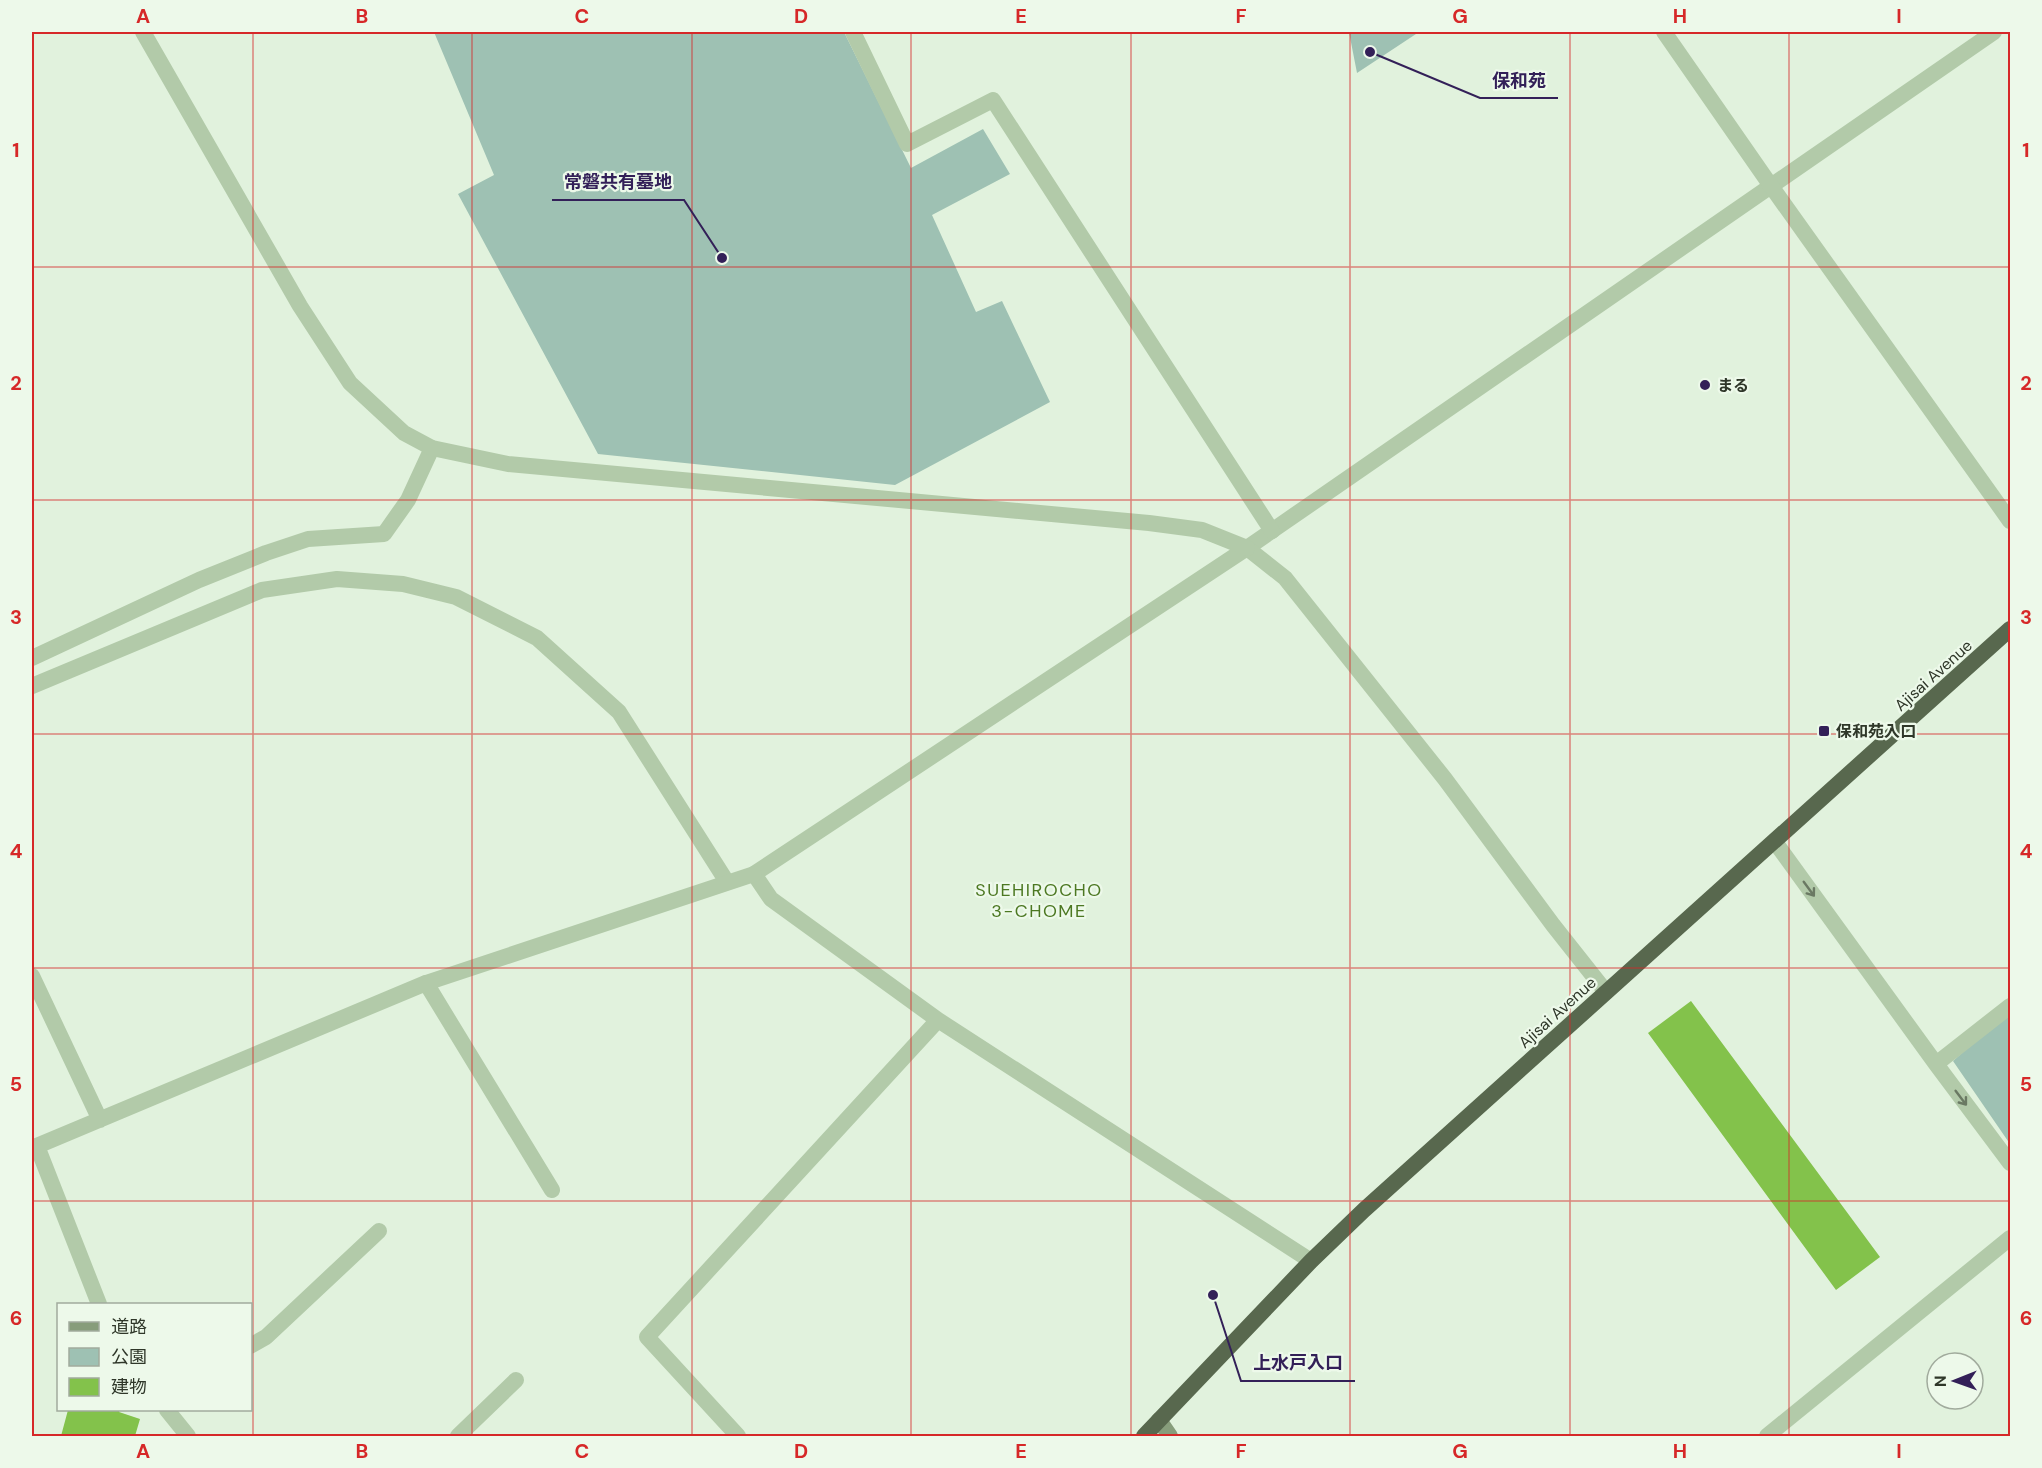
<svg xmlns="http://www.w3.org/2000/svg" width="2042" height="1468" font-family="'DM Sans','Noto Sans JP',sans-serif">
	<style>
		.green { fill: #9ec1b3 }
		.building { fill: #83c24b }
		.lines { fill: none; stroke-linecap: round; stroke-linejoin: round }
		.service { stroke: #b2caa9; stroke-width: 16 }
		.minor { stroke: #b2caa9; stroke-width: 16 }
		.tertiary { stroke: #b2caa9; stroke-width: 16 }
		.secondary { stroke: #879d7b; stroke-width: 16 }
		.trunk { stroke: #58684e; stroke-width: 16 }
		.oneway { stroke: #6a7963 }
		.grid { fill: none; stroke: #d62828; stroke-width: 1.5; stroke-opacity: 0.55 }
		.poi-dot { fill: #332058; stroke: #edf9ea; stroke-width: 2 }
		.labels { text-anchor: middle; stroke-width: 4.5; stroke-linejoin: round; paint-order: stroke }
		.poi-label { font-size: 16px; font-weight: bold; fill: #2f3729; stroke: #edf9ea; text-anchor: start }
		.street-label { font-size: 16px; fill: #2f3729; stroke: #edf9ea }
		.neighbourhood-label { font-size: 18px; letter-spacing: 1.5px; fill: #4c7822; stroke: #edf9ea }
		.leader { fill: none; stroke: #332058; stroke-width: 2 }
		.callout-dot { fill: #332058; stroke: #edf9ea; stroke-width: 2 }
		.callout-label { font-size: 18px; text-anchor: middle; font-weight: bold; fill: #332058; stroke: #edf9ea; stroke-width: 4.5; stroke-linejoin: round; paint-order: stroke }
		.neatline { fill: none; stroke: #d62828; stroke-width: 2 }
		.grid-label { font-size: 20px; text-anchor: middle; font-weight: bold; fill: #d62828 }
	</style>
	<rect width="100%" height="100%" fill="#e1f2dd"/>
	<path class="green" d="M434,32H844L911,168L983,129L1010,174L932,215L976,312L1002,301L1050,402L895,485L598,454L458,194L494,175Z
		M1349,32H1419L1357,73Z
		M2010,1010V1144L1953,1061Z"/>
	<path class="building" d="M1691,1001L1880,1257L1836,1290L1648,1033Z
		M68,1410H120L119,1412L140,1419L135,1436H61Z"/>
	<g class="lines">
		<path class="service" d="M32,686L262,590L337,579L403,584L456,597L537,638L619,712L727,882
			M1775,842L1936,1064L2010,1163
			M426,983L552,1190
			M1936,1064L2010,1006
			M1311,1261L938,1020L771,899L754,874L1247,548L1994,32
			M250,1346L266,1337L379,1231
			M458,1436L516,1380
			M738,1436L647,1337L938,1020
			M1767,1436L2010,1238"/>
		<path class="minor" d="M853,32L907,144L993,100L1272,531
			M1664,32L1771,186L2010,521
			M1247,548L1285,578L1445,779L1553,925L1606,992
			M32,658L199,580L266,553L308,539L384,534L408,500L432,448
			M32,976L100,1120
			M37,1146L99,1304
			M32,1148L426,983L754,874
			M167,1410L188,1436"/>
		<path class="tertiary" d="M143,32L300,306L350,383L404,433L432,448L508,464L1149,523L1202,530L1247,548"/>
		<path class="secondary" d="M1159,1420L1170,1436"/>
		<path class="trunk" d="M1144,1436L1311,1261L1364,1210L2010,629"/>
	</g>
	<defs><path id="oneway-shaft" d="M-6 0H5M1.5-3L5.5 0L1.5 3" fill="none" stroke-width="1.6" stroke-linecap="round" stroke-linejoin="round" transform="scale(1.5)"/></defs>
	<g class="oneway">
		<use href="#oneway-shaft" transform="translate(1809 889) rotate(54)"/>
		<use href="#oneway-shaft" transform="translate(1961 1098) rotate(53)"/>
	</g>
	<path class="grid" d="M253,32V1436M472,32V1436M692,32V1436M911,32V1436M1131,32V1436M1350,32V1436M1570,32V1436M1789,32V1436M32,267H2010M32,500H2010M32,734H2010M32,968H2010M32,1201H2010"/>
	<g class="poi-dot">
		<circle cx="1705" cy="385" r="6"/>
		<rect x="1818" y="725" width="12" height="12" rx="3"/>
	</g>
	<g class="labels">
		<g class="poi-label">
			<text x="1717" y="391">まる</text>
			<text x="1836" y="737">保和苑入口</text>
		</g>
		<g class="street-label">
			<text transform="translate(1933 675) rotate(-42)" y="6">Ajisai Avenue</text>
			<text transform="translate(1557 1012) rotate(-42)" y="6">Ajisai Avenue</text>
		</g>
		<g class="neighbourhood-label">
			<text x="1039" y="896">SUEHIROCHO<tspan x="1039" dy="21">3-CHOME</tspan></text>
		</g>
	</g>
	<path class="leader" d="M1370 52L1480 98H1558M722 258L684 200H552M1213 1295L1241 1381H1355"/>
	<g class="callout-dot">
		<circle cx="1370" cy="52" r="6"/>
		<circle cx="722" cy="258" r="6"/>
		<circle cx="1213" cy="1295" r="6"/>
	</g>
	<g class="callout-label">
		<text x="1519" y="87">保和苑</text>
		<text x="618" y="188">常磐共有墓地</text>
		<text x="1298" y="1369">上水戸入口</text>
	</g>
	<rect width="2042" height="1468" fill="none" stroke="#edf9ea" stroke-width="66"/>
	<rect x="57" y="1303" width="195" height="108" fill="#edf9ea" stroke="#a1ab9d" stroke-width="1.5"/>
	<rect x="69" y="1322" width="30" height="9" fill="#879d7b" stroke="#a1ab9d" stroke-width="1.5"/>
	<text x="111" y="1333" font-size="18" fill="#2f3729">道路</text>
	<rect x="69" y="1348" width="30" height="18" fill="#9ec1b3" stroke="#a1ab9d" stroke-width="1.5"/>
	<text x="111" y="1363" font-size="18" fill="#2f3729">公園</text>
	<rect x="69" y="1378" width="30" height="18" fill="#83c24b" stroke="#a1ab9d" stroke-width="1.5"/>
	<text x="111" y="1393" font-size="18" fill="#2f3729">建物</text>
	<g transform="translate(1955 1381) rotate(269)"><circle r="28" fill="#edf9ea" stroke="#a1ab9d" stroke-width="1.5"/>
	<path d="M0-4.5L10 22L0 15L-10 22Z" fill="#332058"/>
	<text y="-9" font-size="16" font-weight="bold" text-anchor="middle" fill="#2f3729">N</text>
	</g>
	<rect x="33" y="33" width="1976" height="1402" class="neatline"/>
	<g class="grid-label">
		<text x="143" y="23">A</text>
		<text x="362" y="23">B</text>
		<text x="582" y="23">C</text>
		<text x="801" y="23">D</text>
		<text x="1021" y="23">E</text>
		<text x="1241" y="23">F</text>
		<text x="1460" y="23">G</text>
		<text x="1680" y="23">H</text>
		<text x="1899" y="23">I</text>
		<text x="16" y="157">1</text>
		<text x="2026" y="157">1</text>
		<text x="16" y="390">2</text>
		<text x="2026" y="390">2</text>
		<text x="16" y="624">3</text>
		<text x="2026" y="624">3</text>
		<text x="16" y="858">4</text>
		<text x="2026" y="858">4</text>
		<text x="16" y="1091">5</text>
		<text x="2026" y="1091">5</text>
		<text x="16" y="1325">6</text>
		<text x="2026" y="1325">6</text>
		<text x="143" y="1458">A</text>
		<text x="362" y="1458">B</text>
		<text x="582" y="1458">C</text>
		<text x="801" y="1458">D</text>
		<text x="1021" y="1458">E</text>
		<text x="1241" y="1458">F</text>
		<text x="1460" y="1458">G</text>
		<text x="1680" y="1458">H</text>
		<text x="1899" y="1458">I</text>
	</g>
</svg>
